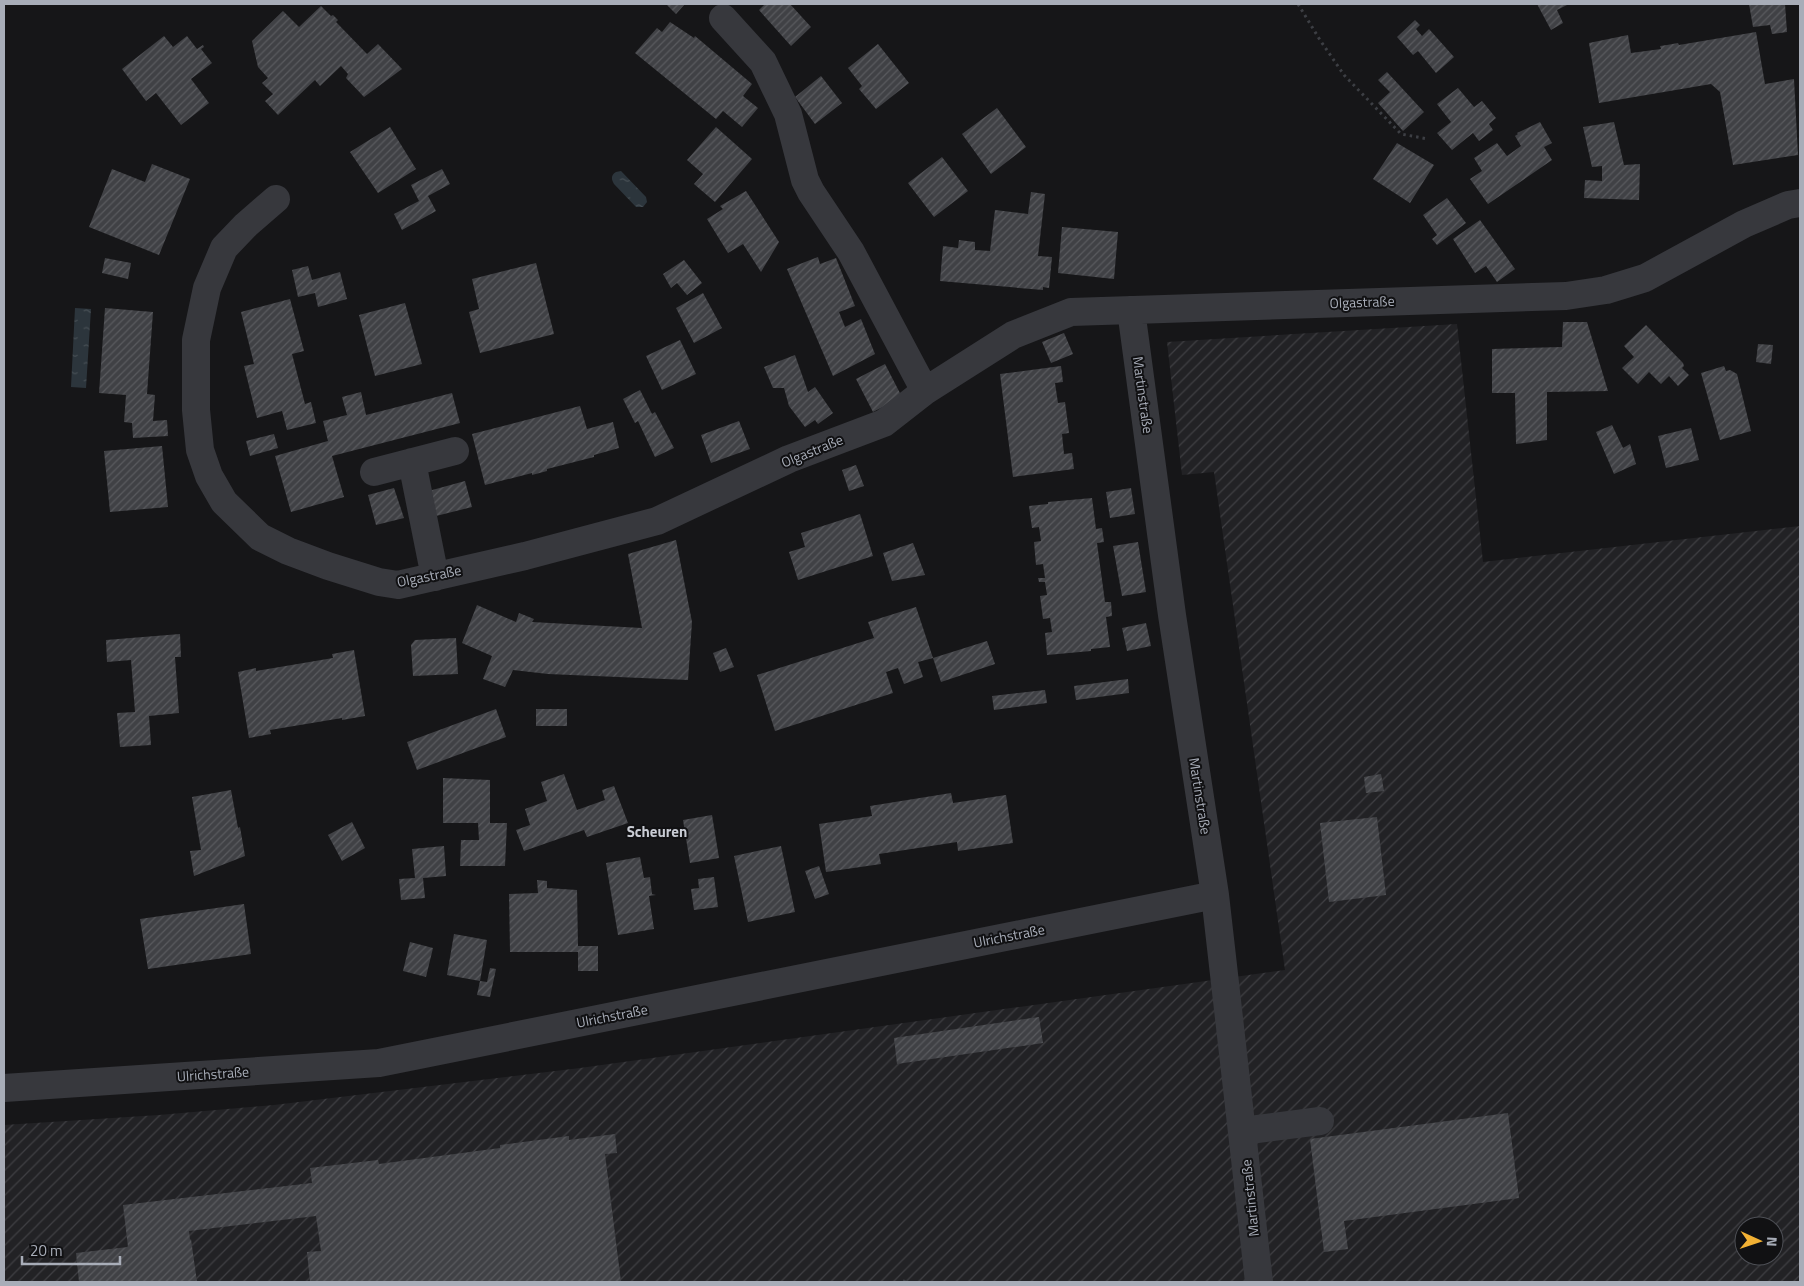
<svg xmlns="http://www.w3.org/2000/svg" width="1804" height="1286" font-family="'Titillium Web',sans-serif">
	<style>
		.industrial { fill: url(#industrial-furrows); fill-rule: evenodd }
		.water { fill: url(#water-ripples) }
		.building { fill: url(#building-hatch) }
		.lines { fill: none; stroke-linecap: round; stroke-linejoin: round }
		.path { stroke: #3d3f44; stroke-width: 3; stroke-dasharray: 2.5 4; stroke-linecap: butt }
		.minor { stroke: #37383d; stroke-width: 28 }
		.labels { text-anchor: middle; stroke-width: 4; stroke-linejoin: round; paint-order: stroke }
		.street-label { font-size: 14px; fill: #a8adb8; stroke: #111113 }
		.neighbourhood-label { font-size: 15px; font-weight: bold; fill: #c9ccd4; stroke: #111113 }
	</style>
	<defs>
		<pattern id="industrial-furrows" width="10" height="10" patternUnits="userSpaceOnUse" patternTransform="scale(1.25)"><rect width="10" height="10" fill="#222225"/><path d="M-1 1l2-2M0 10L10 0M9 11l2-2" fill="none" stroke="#3f3f43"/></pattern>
		<pattern id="water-ripples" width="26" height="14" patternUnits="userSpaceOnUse" patternTransform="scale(1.25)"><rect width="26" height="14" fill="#2c353c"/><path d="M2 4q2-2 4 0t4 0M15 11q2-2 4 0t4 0" fill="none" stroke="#485056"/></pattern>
		<pattern id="building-hatch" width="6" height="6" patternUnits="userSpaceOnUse" patternTransform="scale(1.25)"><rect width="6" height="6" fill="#404145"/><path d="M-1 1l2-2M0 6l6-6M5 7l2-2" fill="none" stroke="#595a5e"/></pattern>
	</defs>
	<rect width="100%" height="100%" fill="#161618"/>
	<path class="industrial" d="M1457,324L1483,562L1800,526V1282H4V1125L159,1115L274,1105L580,1068L1285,970L1214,472L1182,475L1167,342ZM1744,1226H1774V1256H1744Z"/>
	<path class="water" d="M621,171L646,197L647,202L643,207H636L614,184C611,179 611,175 616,172Z
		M75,308L91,309L86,388L71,387Z"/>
	<path class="building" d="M666,4H685L676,14Z
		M765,4H790L811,27L791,46L759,10Z
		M1537,4H1569L1557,10L1563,23L1551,30Z
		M1749,4H1785L1787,32L1772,34L1770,25L1753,27Z
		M321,6L331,16L333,15L338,20L336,22L367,54L378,44L402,69L364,97L346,78L348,74L341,66L320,86L315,80L278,115L265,101L273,94L262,83L268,78L258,67L252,41L283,11L299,27Z
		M1415,20L1420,25L1416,29L1422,36L1429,29L1454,57L1436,73L1418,51L1413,55L1397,37Z
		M670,22L694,38L695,36L752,84L743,96L758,108L742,127L723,111L716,119L635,53L657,28L662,32Z
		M1756,32L1765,84L1794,79L1798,155L1733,165L1720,92L1711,84L1599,103L1589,43L1628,35L1631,53L1661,49L1660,46L1667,45L1678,43L1679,45Z
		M164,36L173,47L187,36L197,49L203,45L204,47L201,49L212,63L191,79L209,103L181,125L156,93L146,101L122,69Z
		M878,44L909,83L876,109L859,89L862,86L848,68Z
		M1387,72L1424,112L1403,131L1378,103L1390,92L1378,80Z
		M821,76L842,103L815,124L795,97Z
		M1458,88L1474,107L1482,101L1496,118L1489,124L1493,130L1479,141L1473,133L1452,150L1437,133L1451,122L1437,104Z
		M997,108L1026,147L991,174L962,134Z
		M1540,122L1552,143L1544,147L1552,160L1488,204L1470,179L1482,171L1474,158L1497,143L1507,156L1521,146L1515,136L1518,134L1517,133Z
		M1614,122L1624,165L1640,164L1639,200L1584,198L1585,180L1602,181V166L1592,167L1583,127Z
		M390,127L416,169L378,193L350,152Z
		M716,127L752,159L715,202L694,184L703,174L687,160Z
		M1397,143L1434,165L1410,203L1373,179Z
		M942,157L968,191L934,217L908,183Z
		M152,164L190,179L159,255L89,227L112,169L145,182Z
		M442,169L450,184L428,196L436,211L402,230L394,214L419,201L411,185Z
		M746,191L779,242L761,272L743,244L728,253L707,219L723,209L720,206Z
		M1031,192L1045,194L1038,256L1052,257L1049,288L1043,287V290L940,281L943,246L958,248L959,240L975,242V250L990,251L995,210L1028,214Z
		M1447,198L1466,223L1437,245L1432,239L1437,235L1423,215Z
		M1480,220L1515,269L1497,282L1486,266L1475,273L1453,239Z
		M1062,227L1118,232L1114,279L1058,273Z
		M818,257L820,264L836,258L855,306L839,312L845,327L861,319L875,354L833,376L787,269Z
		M105,258L131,263L128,279L102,273Z
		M684,260L702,283L687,295L677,283L671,288L663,274Z
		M536,263L554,334L480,353L469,312L479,309L472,279Z
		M308,266L312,280L340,272L347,299L318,307L315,293L298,297L292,270Z
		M703,293L722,328L694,343L676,308Z
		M290,299L304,351L292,354L305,404L311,402L316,423L287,430L282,411L257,418L244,366L254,364L241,312Z
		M405,303L422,364L375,376L359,315Z
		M105,308L153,312L147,394L155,395L153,421L167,420L168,436L133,438L132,423L124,422L126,395L99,393Z
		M1563,322H1587L1608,391L1547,392V440L1516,444L1515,393H1492V349L1562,347Z
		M1646,325L1683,363L1684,366L1682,368L1689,375L1678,386L1669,376L1661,384L1649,372L1638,384L1622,368L1634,357L1624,346Z
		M1064,333L1073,354L1051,363L1042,342Z
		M680,340L696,374L662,390L646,356Z
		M1758,344L1773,345L1771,364L1756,362Z
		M795,355L808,392L815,387L833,413L818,424L815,420L805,427L789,406L784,388H773L764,367Z
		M885,364L902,397L873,412L856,379Z
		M1061,366L1063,382L1055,383L1058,403L1065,402L1067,417L1069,433L1062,434L1064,454L1072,453L1074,469L1013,477L1000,374Z
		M1724,366L1726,371L1730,370L1737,374L1751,431L1720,440L1701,373Z
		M640,390L652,414L655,412L674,448L655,457L638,421L635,423L623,399Z
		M361,392L366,415L452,393L460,423L332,456L344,497L291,512L275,456L328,441L323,421L347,415L342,397Z
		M580,406L587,429L613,422L619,448L594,455V457L547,469V471L532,475V473L485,485L472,434Z
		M739,421L750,449L711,463L701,435Z
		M1612,425L1623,448L1630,444L1636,464L1614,474L1596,432Z
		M1691,428L1699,460L1666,468L1658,436Z
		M274,434L278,448L250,456L246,441Z
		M162,446L168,507L110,512L104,451Z
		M856,465L864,486L849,491L842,470Z
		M465,481L472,507L432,517L425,492Z
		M394,488L404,518L376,525L368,495Z
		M1131,488L1135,514L1110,518L1106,492Z
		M1092,498L1096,529L1102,528L1104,542L1097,543L1105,602H1111L1112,616L1106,617L1110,647L1091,649V651L1047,655L1045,633L1052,632L1050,618L1043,619L1040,596L1047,595L1045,582H1039L1038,578H1045L1043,564L1036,565L1034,542L1041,541L1039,527L1032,528L1029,506L1048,504V502Z
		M860,514L873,556L798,580L789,552L805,547L801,533Z
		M676,540L692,622L688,680L548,674L513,670L505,687L483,679L492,656L462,643L477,605L516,622L519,613L534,619L532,622L642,628L628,554Z
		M1138,542L1146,592L1122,596L1113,546Z
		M913,543L925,575L892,581L883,553Z
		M916,607L933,658L987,641L995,664L941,682L933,658L918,662L923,677L904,684L898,668L886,672L893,693L775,731L757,675L874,638L868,622Z
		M1146,623L1151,646L1127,651L1122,628Z
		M180,634L181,657H175L179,713L149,716L151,745L120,747L117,713L135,712L131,660L107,662L106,640Z
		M456,638L458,674L413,676L411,645L415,640Z
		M726,648L734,667L720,672L713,653Z
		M354,650L365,716L342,720V718L270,730L271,734L249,738L238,672L256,668V671L333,658L332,654Z
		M1128,679L1129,693L1076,700L1074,686Z
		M1045,690L1047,703L994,710L992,696Z
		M496,709L506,737L417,770L407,742Z
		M536,709H567V726H536Z
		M564,774L577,810L605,800L602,790L614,786L628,823L587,837L584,830L524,851L516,830L530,825L525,809L547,801L541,782Z
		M1381,774L1384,791L1366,793L1364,777Z
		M443,778L490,780V823H507L505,866H460L461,840H479L478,823H443Z
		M231,790L238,828L240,827L245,856L194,876L190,851L201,850L192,797Z
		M951,793L953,803L1006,795L1013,843L958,851L957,842L879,854L881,864L826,872L819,824L872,816L870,806Z
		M712,815L719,858L690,863L683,820Z
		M1377,817L1386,895L1329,902L1320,823Z
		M352,822L365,848L342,861L328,835Z
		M444,846L446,876L423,878L425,898L401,900L399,879L415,878L412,849Z
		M781,846L795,912L748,922L734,856Z
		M640,857L644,878L650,877L652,894L656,895L649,896L654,929L618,935L606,863Z
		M819,866L829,894L815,899L805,871Z
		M714,877L718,907L694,910L691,889L699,888L698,879Z
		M537,880L547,881V888L577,890L578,946H598V971H578V952H510L509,894L538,893Z
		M244,904L251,954L148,969L140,919Z
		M454,934L487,940L480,981L487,982L490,968L496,969L490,997L477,995L480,981L447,975Z
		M410,942L433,948L426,977L403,971Z
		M1039,1017L1043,1043L897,1064L894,1038Z
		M1508,1113L1519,1198L1344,1221L1348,1249L1324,1252L1310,1139Z
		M615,1134L617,1153L605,1154L621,1282H310L307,1252L321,1251L316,1216L189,1231L190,1240L191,1239L197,1282H79L76,1253L128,1247L123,1205L312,1183L310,1168L378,1160L379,1164L500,1148V1145L569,1136V1140Z"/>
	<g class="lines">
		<path class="path" d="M1298,4L1320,40L1344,75L1401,134L1428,139
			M904,1282L905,1280"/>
		<path class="minor" d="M723,18L763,62L788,114L805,180L811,192L851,252L925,391
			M276,199L246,225L224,248L207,288L196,340V410L200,450L209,476L224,502L260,537L288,551L328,566L379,582L398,585L525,556L657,521L789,459L884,423L925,391L1013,335L1071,312L1566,296L1606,290L1645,278L1744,224L1788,205L1800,203
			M1131,310L1172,615L1215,895L1259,1282
			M412,462L435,577
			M374,472L455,451
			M4,1088L379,1063L1215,895
			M1242,1131L1320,1121"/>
	</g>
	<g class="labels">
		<g class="street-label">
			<text transform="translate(1362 302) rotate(-2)" y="5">Olgastraße</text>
			<text transform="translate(1143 395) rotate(82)" y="5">Martinstraße</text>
			<text transform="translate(812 451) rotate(-22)" y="5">Olgastraße</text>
			<text transform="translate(429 576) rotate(-11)" y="5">Olgastraße</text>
			<text transform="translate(1200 796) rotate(81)" y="5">Martinstraße</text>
			<text transform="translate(1009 936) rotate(-11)" y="5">Ulrichstraße</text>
			<text transform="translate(612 1016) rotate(-11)" y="5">Ulrichstraße</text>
			<text transform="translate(213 1074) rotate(-4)" y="5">Ulrichstraße</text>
			<text transform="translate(1250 1198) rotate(-96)" y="5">Martinstraße</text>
		</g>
		<g class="neighbourhood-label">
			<text x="657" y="837">Scheuren</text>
		</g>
	</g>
	<rect width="1804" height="1286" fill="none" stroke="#a8adb8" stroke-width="10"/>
	<g transform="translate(1759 1241) rotate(93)"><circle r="24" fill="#111113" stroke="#4d4f55"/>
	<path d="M0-4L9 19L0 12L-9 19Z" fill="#f2b134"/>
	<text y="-8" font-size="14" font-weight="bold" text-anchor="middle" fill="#a8adb8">N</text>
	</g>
	<path d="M22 1256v8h98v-8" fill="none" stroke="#a8adb8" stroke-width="2.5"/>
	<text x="30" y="1256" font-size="15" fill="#a8adb8" stroke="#111113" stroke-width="4" paint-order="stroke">20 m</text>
</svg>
